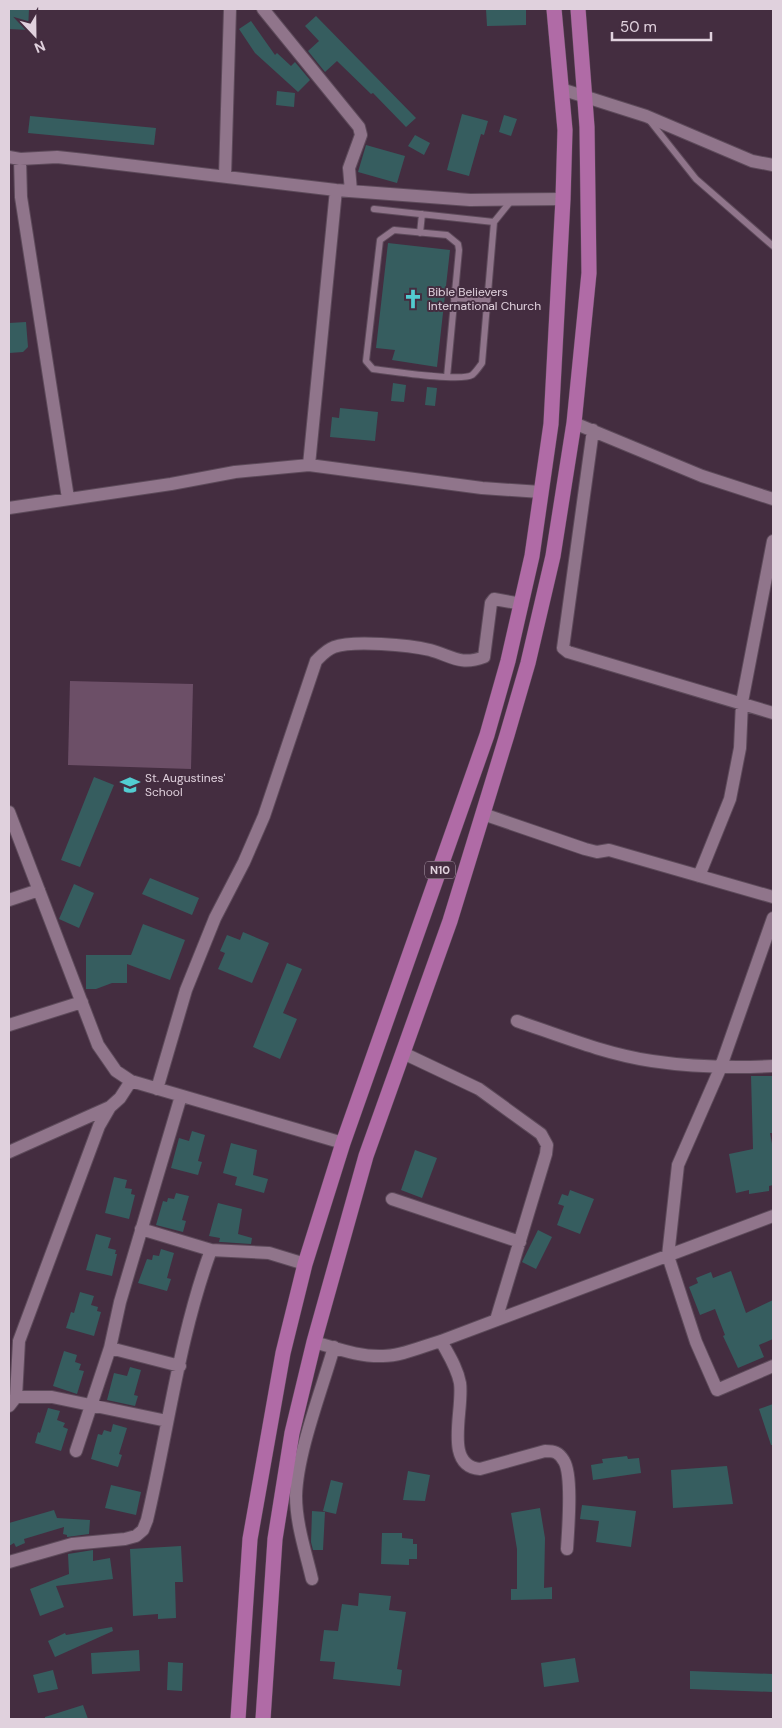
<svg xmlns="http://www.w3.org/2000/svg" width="782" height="1728" font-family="'DM Sans',sans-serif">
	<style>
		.green { fill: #6c4f67 }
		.building { fill: #365d5f }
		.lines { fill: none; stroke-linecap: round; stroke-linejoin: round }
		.lane-casing { stroke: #5d4a5a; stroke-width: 8 }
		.street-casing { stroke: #5d4a5a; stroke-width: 14 }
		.primary-casing { stroke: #5d4a5a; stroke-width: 16 }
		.lane { stroke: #90758b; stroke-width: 6 }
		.street { stroke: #90758b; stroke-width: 12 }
		.primary { stroke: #b06ba6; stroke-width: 15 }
		.labels { text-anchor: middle; stroke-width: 4; stroke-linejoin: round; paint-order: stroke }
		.shield { fill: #442d40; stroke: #b1a0ae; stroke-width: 1 }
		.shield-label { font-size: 11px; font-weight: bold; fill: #e0d1dd }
		.poi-label { font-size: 12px; fill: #e0d1dd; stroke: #442d40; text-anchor: start }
	</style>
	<rect width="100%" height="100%" fill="#442d40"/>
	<path class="green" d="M70,681L193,684L191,769L68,765Z"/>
	<path class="building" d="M9,9H29L28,30L9,29Z
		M486,9H526V25L487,26Z
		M316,16L416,118L406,127L373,93L371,94L337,61L325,72L308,51L319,41L305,26Z
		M251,21L275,55L277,53L291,66L295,62L310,80L298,92L255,53L239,29Z
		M277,91L295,93L294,107L276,105Z
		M462,114L488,121L484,135L481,134L469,176L447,170Z
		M504,115L517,119L511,136L499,132Z
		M30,116L156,128L154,145L28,133Z
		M415,135L430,143L424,155L408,146Z
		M366,145L405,156L397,183L358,172Z
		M388,243L450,250L437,367L392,360L395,350L376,348Z
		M26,322L28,347L23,352L9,353V323Z
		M393,383L406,385L404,402L391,401Z
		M427,387L437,388L435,406L425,405Z
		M340,408L378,412L375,441L330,437L332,417L339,418Z
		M94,777L114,785L80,867L61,860Z
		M150,878L199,898L192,915L142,894Z
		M74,884L94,893L79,928L59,919Z
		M143,924L185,940L170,980L127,964V983H112L96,989H86V955H131Z
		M243,932L269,943L252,983L218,969L225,953L220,951L227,935L240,940Z
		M287,963L302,969L283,1013L297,1019L280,1059L253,1047Z
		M751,1076H772L773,1133H770L773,1149V1185L769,1186V1191L749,1194V1190L736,1193L729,1154L753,1149Z
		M192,1131L205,1135L198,1161L202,1162L198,1175L171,1168L179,1138L189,1141Z
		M231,1143L257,1150L253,1175L268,1179L264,1193L235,1185L237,1177L223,1173Z
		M415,1150L437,1158L422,1198L401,1190Z
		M114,1177L127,1180L125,1188L132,1189L131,1194L135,1195L129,1219L105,1213Z
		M570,1190L594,1199L580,1234L557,1225L564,1206L558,1204L562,1194L568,1196Z
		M176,1193L189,1196L182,1220L186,1221L183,1232L156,1225L163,1201L167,1202L168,1198L174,1199Z
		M218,1203L242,1209L238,1234L252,1238L251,1244L221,1242H219L220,1238L209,1236Z
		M538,1230L552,1237L536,1269L522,1262Z
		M96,1234L111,1238L108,1248L116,1250L115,1254H117L112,1276L86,1270Z
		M161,1249L174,1253L167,1278L171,1279L167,1291L138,1283L147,1259L152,1260L153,1255L159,1256Z
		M731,1271L746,1313L773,1300V1339L759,1345L764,1357L738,1368L723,1336L725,1335L715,1309L700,1315L689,1287L698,1283L696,1278L711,1272L713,1278Z
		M80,1292L94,1296L91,1305L98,1307L97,1311L101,1312L94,1336L66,1328L71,1312L74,1313Z
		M64,1351L77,1355L75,1362L81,1364L79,1370L84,1371L77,1394L53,1386Z
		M130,1367L141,1370L134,1395L138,1396L135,1406L107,1400L114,1373L127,1376Z
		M773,1404V1445H771L759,1409Z
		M48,1408L60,1411L57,1420L65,1423L63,1427L68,1429L61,1451L35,1443L38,1432L40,1433Z
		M113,1424L127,1428L119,1454L122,1455L118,1467L91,1459L98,1434L102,1435L104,1430L111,1432Z
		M627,1456L628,1459L639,1458L641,1473L593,1480L591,1465L603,1463L602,1459Z
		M727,1466L733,1504L673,1508L671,1470Z
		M408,1471L430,1475L425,1501L403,1500Z
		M331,1480L343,1483L336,1514L323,1511Z
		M111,1485L141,1492L136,1515L105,1508Z
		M582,1505L636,1511L631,1547L596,1542L599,1521L580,1519Z
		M540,1508L545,1538L544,1588L552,1587V1599L511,1600V1589H517V1549L511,1513Z
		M54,1510L57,1518L90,1520L89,1534L67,1537V1535L63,1534L64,1527L24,1539L25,1543L16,1547L14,1543L9,1546V1523Z
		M312,1511L325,1512L323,1550H313L311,1542Z
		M382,1533H402V1538L413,1539V1544H417V1559H409V1565L381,1564Z
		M181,1546L183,1582H175L176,1618L158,1619V1614L133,1616L130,1549Z
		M93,1550V1561L110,1558L113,1579L56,1586L64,1607L40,1616L30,1589L69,1574L68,1554Z
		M359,1593L391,1596L389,1610L406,1612L397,1669L402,1670L400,1686L333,1679L335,1662L320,1661L324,1630L338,1631L342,1604L358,1606Z
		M112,1627L113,1631L55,1657L48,1641L65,1633L66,1635Z
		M139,1650L140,1671L92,1674L91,1653Z
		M575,1658L579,1682L544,1687L541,1663Z
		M168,1662L183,1663L182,1691L167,1690Z
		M53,1670L58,1689L38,1693L33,1675Z
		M690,1671L773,1674V1692L690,1689Z
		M83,1705L88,1719H45V1717Z"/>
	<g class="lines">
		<defs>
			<path id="lane" d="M650,121L696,179L773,246
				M374,209L494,222
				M420,233L422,214
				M454,298L487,300
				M447,377L459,250L458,244L447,235L394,230L380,240L366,361L373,369C390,371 461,382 472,375C476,372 479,367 482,363L494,222L511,201"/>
			<path id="street" d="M263,9L359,127L361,135L349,168L351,191
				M561,89L646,116L752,161L773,165
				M9,157L20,159L57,157L85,160L336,190L470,200L563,199
				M20,159L21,197L68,498
				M225,176L230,9
				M574,423L702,476L773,499
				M593,430L563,648L568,652L773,713
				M309,465L336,190
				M9,508L171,484L235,472L309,465L482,488L541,492
				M9,812L98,1045L116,1071L131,1081L343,1143
				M483,814L585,849L597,852L609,850L773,897
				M699,876L730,799L740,748L742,702L773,541
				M9,900L39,890
				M773,918L720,1069L678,1165L668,1256L696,1342L717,1390L773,1366
				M517,1021C561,1036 605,1054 652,1061C692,1067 732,1068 773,1066
				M9,1025L82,1002
				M403,1053L479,1089L541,1134L547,1145L546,1154L496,1320
				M157,1089L186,990L215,918L244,862L264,816L316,661C322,655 326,650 334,647C353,640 409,645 430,650C452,656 460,666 484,657L491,603L494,599L522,604
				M9,1152L110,1107L120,1098L131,1081
				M392,1199L520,1242
				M141,1229L211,1250L269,1253L305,1264
				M441,1341C448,1354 457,1367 460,1383C464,1410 443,1466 480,1469L545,1451C554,1451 559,1452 564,1461C573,1476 568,1530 567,1549
				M314,1342C336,1348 359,1357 383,1356C402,1356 423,1346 441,1341L773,1216
				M110,1348L180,1366
				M16,1397L19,1341L99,1126L110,1107
				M9,1406L16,1397H52L167,1421
				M76,1451L110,1348L120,1302L181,1096
				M9,1562L72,1544L125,1539L136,1536L143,1530L147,1520C168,1431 179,1337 211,1250
				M312,1579C306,1553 296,1524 296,1496C297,1453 322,1389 334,1347"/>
			<path id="primary" d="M238,1719L250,1539L283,1353L305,1264L343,1143L487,735L508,661L532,556L551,424L563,199L565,130L554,9
				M263,1719L275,1539L292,1433L314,1342L366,1156L450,921L507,735L528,663L553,556L574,423L589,273L587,127L578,9"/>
		</defs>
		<use href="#lane" class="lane-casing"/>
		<use href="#street" class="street-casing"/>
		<use href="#primary" class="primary-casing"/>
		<use href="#lane" class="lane"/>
		<use href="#street" class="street"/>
		<use href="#primary" class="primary"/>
	</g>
	<defs>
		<symbol id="church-bare" viewBox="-9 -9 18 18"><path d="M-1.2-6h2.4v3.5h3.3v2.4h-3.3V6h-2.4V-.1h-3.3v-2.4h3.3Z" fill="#52ccd0" stroke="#442d40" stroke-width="2.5" paint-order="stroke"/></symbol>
		<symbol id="school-bare" viewBox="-9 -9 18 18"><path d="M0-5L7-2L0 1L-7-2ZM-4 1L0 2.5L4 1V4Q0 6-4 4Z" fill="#52ccd0" stroke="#442d40" stroke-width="2.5" paint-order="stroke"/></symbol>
	</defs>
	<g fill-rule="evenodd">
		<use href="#church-bare" x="399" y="285" width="28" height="28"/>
		<use href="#school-bare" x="116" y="771" width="28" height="28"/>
	</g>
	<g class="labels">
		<rect class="shield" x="425" y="861.5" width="30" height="17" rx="4"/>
		<g class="shield-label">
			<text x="440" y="874">N10</text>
		</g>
		<g class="poi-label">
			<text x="428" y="296">Bible Believers<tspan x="428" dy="14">International Church</tspan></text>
			<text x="145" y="782">St. Augustines'<tspan x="145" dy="14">School</tspan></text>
		</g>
	</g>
	<rect width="782" height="1728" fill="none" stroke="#e0d1dd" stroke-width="20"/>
	<g transform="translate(35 35) rotate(158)" stroke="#442d40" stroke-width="4" paint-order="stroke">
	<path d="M0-4L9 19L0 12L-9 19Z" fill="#e0d1dd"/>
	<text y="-8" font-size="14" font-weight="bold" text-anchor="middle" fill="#e0d1dd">N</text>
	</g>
	<path d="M612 32v8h99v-8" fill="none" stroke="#e0d1dd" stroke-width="2.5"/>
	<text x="620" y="32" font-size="15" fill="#e0d1dd" stroke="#442d40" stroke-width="4" paint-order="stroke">50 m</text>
</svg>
